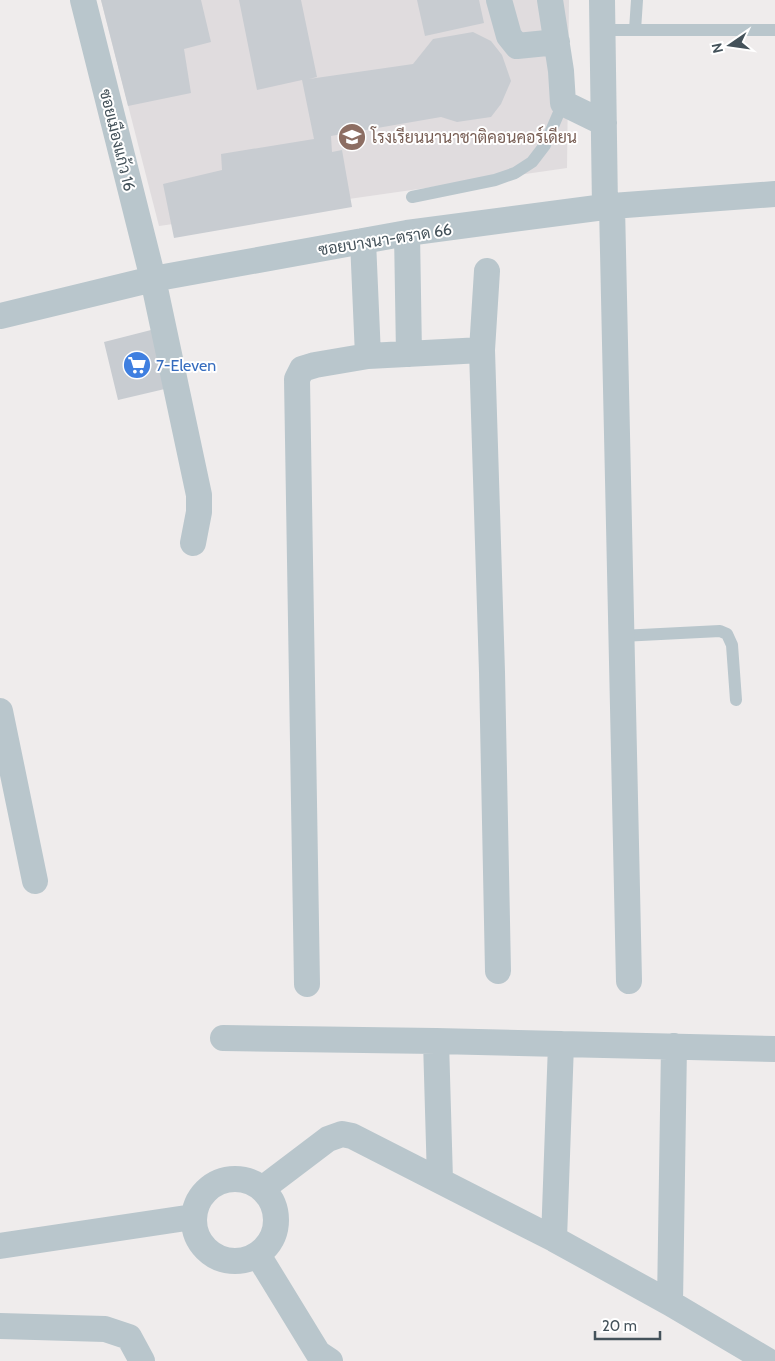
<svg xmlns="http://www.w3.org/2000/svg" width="775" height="1361" font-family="Cabin,Sarabun,sans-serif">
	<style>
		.education { fill: #e0dcde }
		.building { fill: #c8ccd1 }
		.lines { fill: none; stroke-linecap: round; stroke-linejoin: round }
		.service { stroke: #b9c6cc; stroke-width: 12 }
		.minor { stroke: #b9c6cc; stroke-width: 26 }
		.labels { text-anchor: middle; stroke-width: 4; stroke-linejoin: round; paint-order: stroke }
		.education-label { font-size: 16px; fill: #785e54; stroke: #fff; text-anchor: start }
		.street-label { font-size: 16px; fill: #44525a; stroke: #fff }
		.shop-label { font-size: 16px; fill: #366cbe; stroke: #fff; text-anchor: start }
	</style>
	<rect width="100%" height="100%" fill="#efecec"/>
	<path class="education" d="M101,0H569L567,168L159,226Z"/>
	<path class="building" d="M101,0H201L211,42L184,49L191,93L128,106Z
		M239,0H301L317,77L309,79L413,64L433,39L473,32L491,41L502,55L511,81L501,104L491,117L457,122L441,117L331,136L332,152L342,150L352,207L174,238L163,184L222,170L221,154L314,139L302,80L257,90Z
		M417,0H479L484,23L425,36Z
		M155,329L169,388L118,400L104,342Z"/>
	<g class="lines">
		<path class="service" d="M602,30H775
			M635,30L637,0
			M412,197L495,180L515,173L532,162L545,145L563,103
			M621,636L720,631L727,634L732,645L736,700"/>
		<path class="minor" d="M83,0L153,279L199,495V512L193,543
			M499,0L509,36L517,46L557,42
			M550,0L561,71L563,103L604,123
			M602,0L605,207
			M612,206L629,981
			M407,233L409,354
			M363,241L368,356
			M487,271L482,350L492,672L498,971
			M0,316L153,279L407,233L612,206L775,194
			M0,711L35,881
			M307,984L297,379L302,369L315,365L368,356L482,350
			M223,1038L436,1041L775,1049
			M436,1041L440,1180
			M194 1220a41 41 0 1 1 82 0a41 41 0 1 1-82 0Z
			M262,1189L328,1139L342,1134L352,1136L554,1239L670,1303L768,1361
			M554,1239L561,1044
			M0,1246L193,1217
			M258,1255L318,1353L330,1361
			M670,1303L674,1046
			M0,1326L105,1329L129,1337L142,1361"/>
	</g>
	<defs>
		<symbol id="school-disc" viewBox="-11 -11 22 22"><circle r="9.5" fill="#8d6e63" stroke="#fff"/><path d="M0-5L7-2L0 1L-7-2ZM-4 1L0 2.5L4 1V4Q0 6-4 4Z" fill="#fff"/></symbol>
		<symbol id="supermarket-disc" viewBox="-11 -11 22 22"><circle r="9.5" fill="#3f7fe0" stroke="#fff"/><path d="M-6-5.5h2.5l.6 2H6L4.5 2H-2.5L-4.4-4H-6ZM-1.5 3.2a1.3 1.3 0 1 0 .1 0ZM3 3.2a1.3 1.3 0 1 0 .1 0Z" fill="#fff"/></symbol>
	</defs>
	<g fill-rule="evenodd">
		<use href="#school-disc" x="336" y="121" width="32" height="32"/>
		<use href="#supermarket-disc" x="121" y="349" width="32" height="32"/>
	</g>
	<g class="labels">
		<g class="education-label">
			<text x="371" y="143">โรงเรียนนานาชาติคอนคอร์เดียน</text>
		</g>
		<g class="street-label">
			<text transform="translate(118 140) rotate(76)" y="6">ซอยเมืองแก้ว 16</text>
			<text transform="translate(385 239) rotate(-9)" y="6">ซอยบางนา-ตราด 66</text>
		</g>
		<g class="shop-label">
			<text x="156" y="371">7-Eleven</text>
		</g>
	</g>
	<g transform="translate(730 45) rotate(257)" stroke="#ffffff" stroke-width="4" paint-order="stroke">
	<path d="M0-4L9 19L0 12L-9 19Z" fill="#44525a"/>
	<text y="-8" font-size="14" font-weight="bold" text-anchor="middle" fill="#44525a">N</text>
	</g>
	<path d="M595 1331v8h65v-8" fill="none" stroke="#44525a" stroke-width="2.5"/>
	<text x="602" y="1331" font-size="15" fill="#44525a" stroke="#ffffff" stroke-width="4" paint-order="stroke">20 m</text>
</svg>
